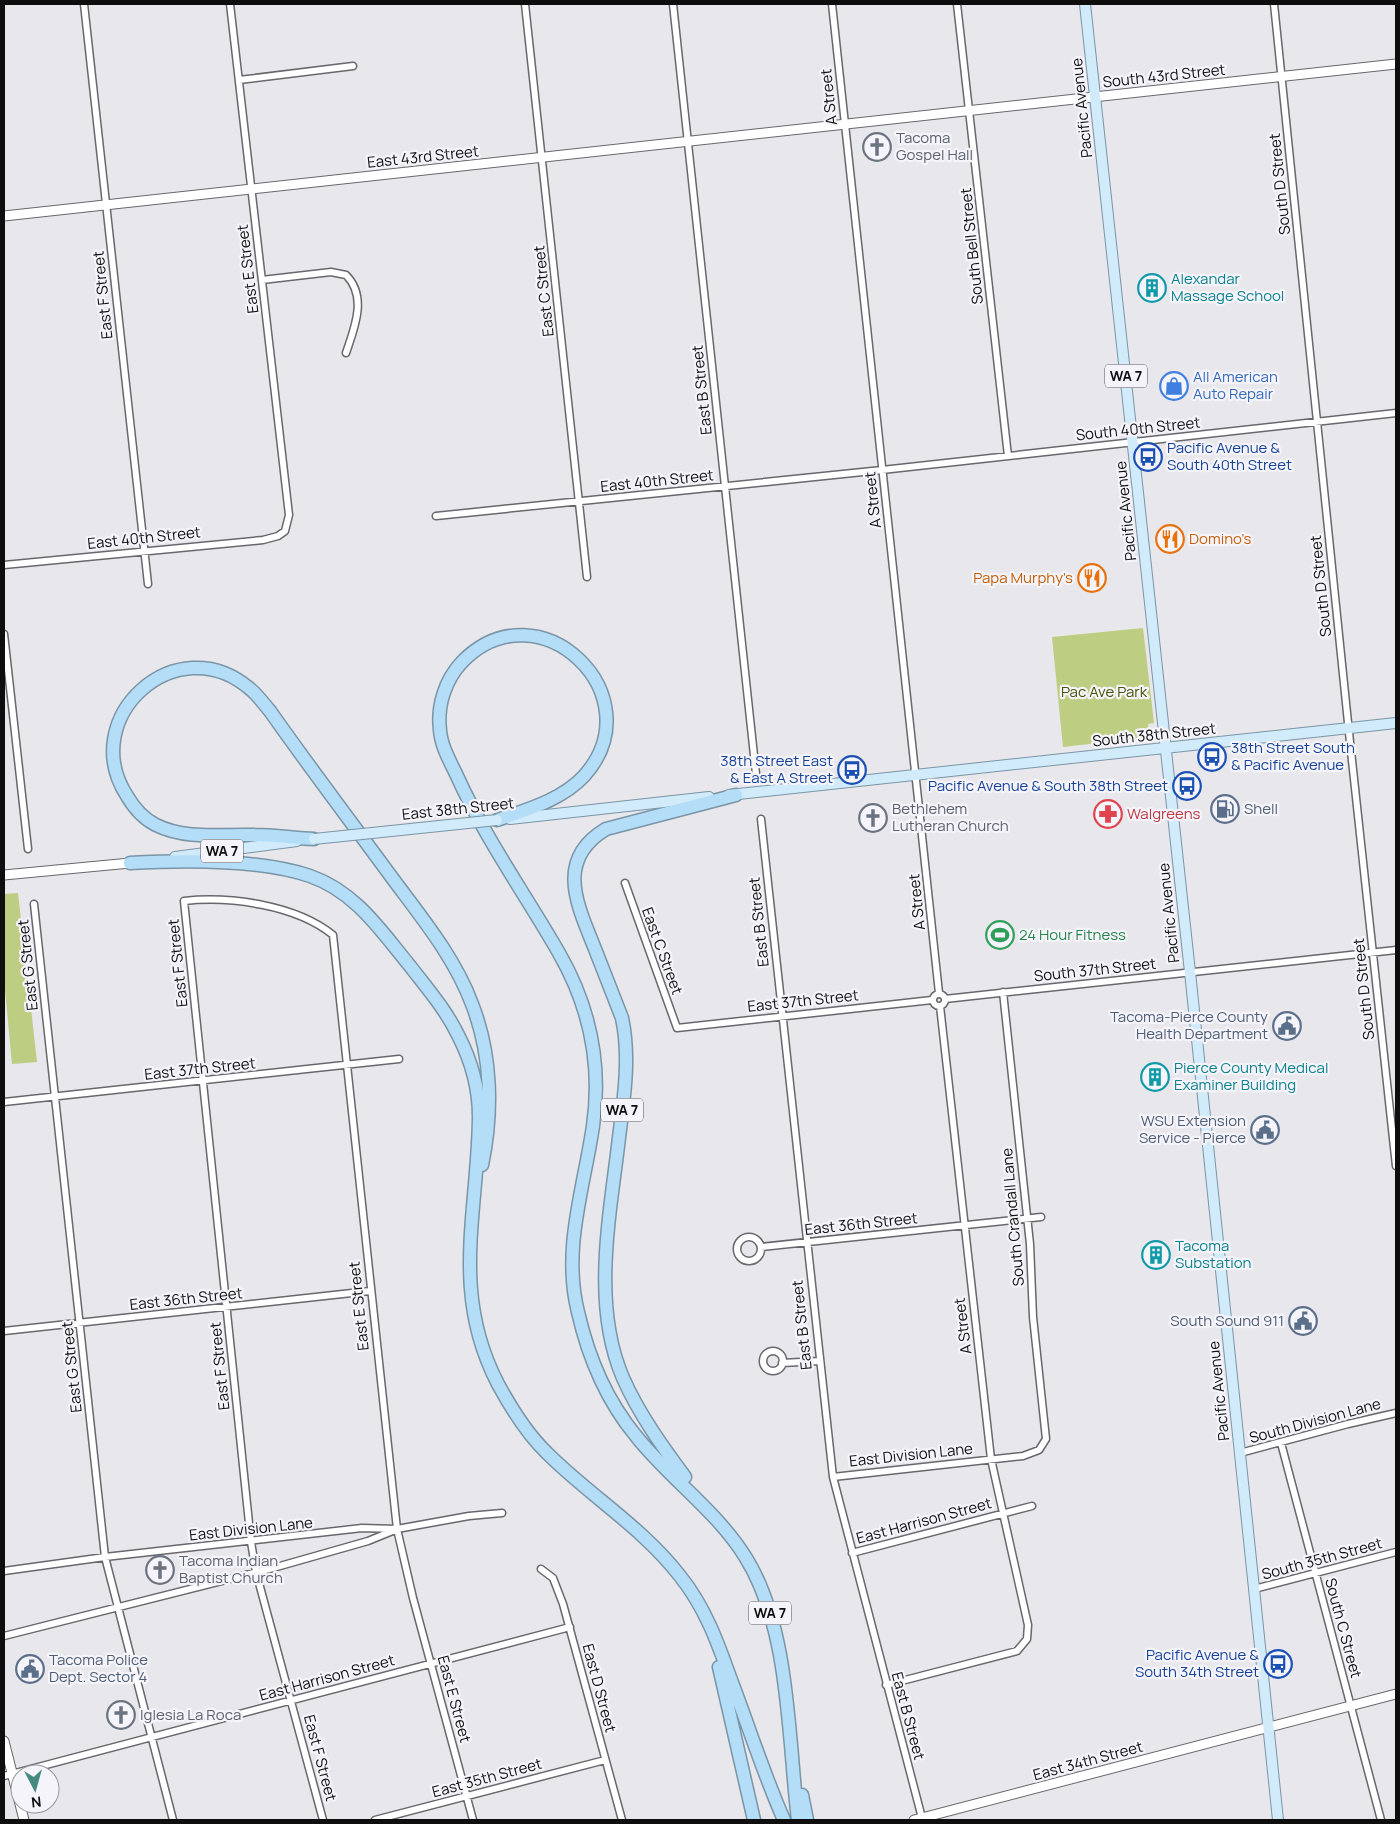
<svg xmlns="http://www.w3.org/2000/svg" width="1400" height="1824" font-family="Manrope,sans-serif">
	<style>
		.green { fill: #bdcd82 }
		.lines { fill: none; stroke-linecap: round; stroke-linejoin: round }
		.street-casing { stroke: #68676c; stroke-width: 9 }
		.secondary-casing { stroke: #68676c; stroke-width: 11 }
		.primary-casing { stroke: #7a95a6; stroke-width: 12 }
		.highway-casing { stroke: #7a95a6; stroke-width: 15 }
		.street { stroke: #fff; stroke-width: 6 }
		.secondary { stroke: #fff; stroke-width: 9 }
		.primary { stroke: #d2ebfb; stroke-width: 10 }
		.highway { stroke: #b4ddf8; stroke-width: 12 }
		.primary-bridge-casing { stroke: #7a95a6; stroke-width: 12; stroke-linecap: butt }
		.primary-bridge { stroke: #d2ebfb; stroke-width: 10 }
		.labels { text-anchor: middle; stroke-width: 4.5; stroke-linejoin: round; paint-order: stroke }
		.shield { fill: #f5f4fa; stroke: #535356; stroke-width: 1 }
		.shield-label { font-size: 14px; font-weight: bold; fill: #0e0e0f }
		.street-label { font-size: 15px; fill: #0e0e0f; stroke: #f5f4fa }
		.worship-label { font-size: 15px; fill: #5b616d; stroke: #f5f4fa; text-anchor: start }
		.culture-label { font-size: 15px; fill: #0d838f; stroke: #f5f4fa; text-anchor: start }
		.shop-label { font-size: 15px; fill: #366cbe; stroke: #f5f4fa; text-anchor: start }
		.transit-label { font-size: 15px; fill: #164399; stroke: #f5f4fa; text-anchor: end }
		.food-label { font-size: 15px; fill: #c56008; stroke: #f5f4fa; text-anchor: start }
		.park-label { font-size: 15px; fill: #495509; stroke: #f5f4fa }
		.service-label { font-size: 15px; fill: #4e5e75; stroke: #f5f4fa; text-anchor: end }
		.health-label { font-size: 15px; fill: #be3a42; stroke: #f5f4fa; text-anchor: start }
		.leisure-label { font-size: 15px; fill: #27864d; stroke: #f5f4fa; text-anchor: start }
	</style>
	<rect width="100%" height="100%" fill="#e8e7ec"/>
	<path class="green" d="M1143,628L1154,723L1148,724L1149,733L1142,738L1063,747L1052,637Z
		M18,893L37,1062L12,1064L4,979V894Z"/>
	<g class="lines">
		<defs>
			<path id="street" d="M84,4L148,584
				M525,4L587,577
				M673,4L756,774
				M832,4L939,993
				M957,4L1008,456
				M1274,4L1350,742L1396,1166
				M239,80L353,66
				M262,280L331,272L346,275C368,297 354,329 346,353
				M436,516L882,470L1396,413
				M4,565L263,540L278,536L285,531L289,515L230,4
				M4,634L28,849
				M761,819L833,1477L922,1818
				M625,883L677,1028L932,1000
				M34,904L105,1557L173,1820
				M933 1000a6 6 0 1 1 12 0a6 6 0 1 1-12 0Z
				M945,999L1396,950
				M4,1102L399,1059
				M737 1249a12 12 0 1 1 24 0a12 12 0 1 1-24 0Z
				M761,1247L1041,1217
				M4,1331L370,1291
				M763 1361a10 10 0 1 1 20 0a10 10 0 1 1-20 0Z
				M782,1363L819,1361
				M1281,1443L1381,1820
				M1240,1453L1348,1424L1396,1413
				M833,1477L1023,1456L1039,1450L1046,1439L1033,1317L1030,1244L1003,992
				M852,1553L1032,1506
				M541,1569L553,1578L563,1604L622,1820
				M4,1571L105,1557L362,1528L397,1529L469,1516L502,1513
				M1254,1589L1396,1552
				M4,1636L273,1568L368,1541L395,1530
				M886,1685L1017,1651L1027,1639L1028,1625L991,1459L940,1006
				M4,1776L570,1627
				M323,1820L256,1572L251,1542L184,901C231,896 296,905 333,935L397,1529L413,1598L473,1820
				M375,1820L605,1760"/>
			<path id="secondary" d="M4,216L1396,64
				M4,875L130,863
				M4,1741L24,1820
				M914,1820L1396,1694"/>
			<path id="primary" d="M1085,4L1190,972L1278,1820
				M729,795L1396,723
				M510,819L709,797
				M175,857L297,841"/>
			<path id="highway" d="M497,820C526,810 562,800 584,776C656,696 539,583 462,662C445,680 437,706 440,730C441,746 450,761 457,776C485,838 525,894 559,953C590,1007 602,1064 593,1126C584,1188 562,1249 578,1312C588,1356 607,1401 636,1436C670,1479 717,1511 746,1558C790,1629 788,1738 798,1820
				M314,839C294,838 274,835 254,835C221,834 186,840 156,825C144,819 134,808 127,796C76,717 177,627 249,688C257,694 263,703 270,711C310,768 352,823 393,879C422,918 455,958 472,1004C492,1055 493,1113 482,1165
				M130,863C184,860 259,859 310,876C356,892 381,931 410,966C427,988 446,1010 458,1035C471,1060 479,1089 479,1117C478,1213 450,1292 498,1384C511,1408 527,1434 547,1453C590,1496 642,1527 680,1576C705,1607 718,1643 731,1680C749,1727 764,1775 784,1820
				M685,1477C662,1446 639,1414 623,1378C592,1306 609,1221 618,1146C623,1103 631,1060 622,1018C613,995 604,972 595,949C578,906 554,860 606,829L736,795
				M719,1667L754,1820
				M802,1795L807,1820"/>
		</defs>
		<use href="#street" class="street-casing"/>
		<use href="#secondary" class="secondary-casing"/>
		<use href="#primary" class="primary-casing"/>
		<use href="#highway" class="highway-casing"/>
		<use href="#street" class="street"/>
		<use href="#secondary" class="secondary"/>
		<use href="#primary" class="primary"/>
		<use href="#highway" class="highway"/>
		<defs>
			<path id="primary-bridge" d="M314,839L497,820"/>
		</defs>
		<use href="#primary-bridge" class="primary-bridge-casing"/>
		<use href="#primary-bridge" class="primary-bridge"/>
	</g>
	<defs>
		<symbol id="church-ring" viewBox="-11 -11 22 22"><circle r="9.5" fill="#f5f4fa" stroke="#6b7280" stroke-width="1.5"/><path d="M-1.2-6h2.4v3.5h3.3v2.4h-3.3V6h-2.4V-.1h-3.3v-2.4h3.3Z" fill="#6b7280"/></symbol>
		<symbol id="building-ring" viewBox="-11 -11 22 22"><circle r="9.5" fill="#f5f4fa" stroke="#0f9aa8" stroke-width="1.5"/><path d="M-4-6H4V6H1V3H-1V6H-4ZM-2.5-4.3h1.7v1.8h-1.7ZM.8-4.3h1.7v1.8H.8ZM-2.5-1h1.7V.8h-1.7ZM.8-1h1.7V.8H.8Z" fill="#0f9aa8"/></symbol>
		<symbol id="shop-ring" viewBox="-11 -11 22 22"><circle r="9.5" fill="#f5f4fa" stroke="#3f7fe0" stroke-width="1.5"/><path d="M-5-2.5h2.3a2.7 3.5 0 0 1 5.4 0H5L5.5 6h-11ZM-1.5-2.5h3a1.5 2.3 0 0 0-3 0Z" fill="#3f7fe0"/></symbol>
		<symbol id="bus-ring" viewBox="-11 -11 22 22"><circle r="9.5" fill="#f5f4fa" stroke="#1a4fb4" stroke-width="1.5"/><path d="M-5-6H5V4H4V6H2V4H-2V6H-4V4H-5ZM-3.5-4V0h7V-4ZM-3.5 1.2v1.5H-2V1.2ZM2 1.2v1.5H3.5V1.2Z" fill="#1a4fb4"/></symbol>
		<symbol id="restaurant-ring" viewBox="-11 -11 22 22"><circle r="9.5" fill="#f5f4fa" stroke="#e8710a" stroke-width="1.5"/><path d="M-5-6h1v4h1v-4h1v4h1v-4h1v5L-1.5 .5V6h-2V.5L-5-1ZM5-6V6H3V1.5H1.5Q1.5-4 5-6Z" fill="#e8710a"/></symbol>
		<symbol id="fuel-ring" viewBox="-11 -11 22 22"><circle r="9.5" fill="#f5f4fa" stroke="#5c6f8a" stroke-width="1.5"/><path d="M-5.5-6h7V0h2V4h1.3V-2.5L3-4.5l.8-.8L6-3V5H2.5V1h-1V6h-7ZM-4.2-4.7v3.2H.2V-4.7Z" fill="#5c6f8a"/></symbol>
		<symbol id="pharmacy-ring" viewBox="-11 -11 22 22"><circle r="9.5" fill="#f5f4fa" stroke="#e0444e" stroke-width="1.5"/><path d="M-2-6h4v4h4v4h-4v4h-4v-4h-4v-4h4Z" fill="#e0444e"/></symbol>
		<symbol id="stadium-ring" viewBox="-11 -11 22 22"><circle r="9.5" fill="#f5f4fa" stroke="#2e9e5b" stroke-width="1.5"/><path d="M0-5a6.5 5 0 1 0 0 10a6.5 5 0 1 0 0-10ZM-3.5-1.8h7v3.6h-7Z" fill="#2e9e5b"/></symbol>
		<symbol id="civic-ring" viewBox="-11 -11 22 22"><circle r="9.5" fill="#f5f4fa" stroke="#5c6f8a" stroke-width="1.5"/><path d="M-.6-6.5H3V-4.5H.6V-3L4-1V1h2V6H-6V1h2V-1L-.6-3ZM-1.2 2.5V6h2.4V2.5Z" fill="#5c6f8a"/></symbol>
	</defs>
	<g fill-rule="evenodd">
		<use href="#church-ring" x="861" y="131" width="32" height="32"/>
		<use href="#building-ring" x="1136" y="272" width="32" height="32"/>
		<use href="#shop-ring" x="1158" y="370" width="32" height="32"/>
		<use href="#bus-ring" x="1132" y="441" width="32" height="32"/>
		<use href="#restaurant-ring" x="1154" y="523" width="32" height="32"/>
		<use href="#restaurant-ring" x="1076" y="562" width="32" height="32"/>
		<use href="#bus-ring" x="1196" y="741" width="32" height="32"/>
		<use href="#bus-ring" x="836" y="754" width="32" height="32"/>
		<use href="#bus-ring" x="1171" y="770" width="32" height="32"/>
		<use href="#fuel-ring" x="1209" y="793" width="32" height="32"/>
		<use href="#pharmacy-ring" x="1092" y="798" width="32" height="32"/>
		<use href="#church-ring" x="857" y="802" width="32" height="32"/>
		<use href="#stadium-ring" x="984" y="919" width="32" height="32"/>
		<use href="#civic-ring" x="1271" y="1010" width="32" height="32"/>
		<use href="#building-ring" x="1139" y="1061" width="32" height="32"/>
		<use href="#civic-ring" x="1249" y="1114" width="32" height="32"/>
		<use href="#building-ring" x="1140" y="1239" width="32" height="32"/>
		<use href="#civic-ring" x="1287" y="1305" width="32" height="32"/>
		<use href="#church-ring" x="144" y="1554" width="32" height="32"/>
		<use href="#bus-ring" x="1262" y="1648" width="32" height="32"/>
		<use href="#civic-ring" x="14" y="1653" width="32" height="32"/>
		<use href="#church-ring" x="105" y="1699" width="32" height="32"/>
	</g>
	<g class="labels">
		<g class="shield">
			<rect x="1105" y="364.5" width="42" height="23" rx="4"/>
			<rect x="201" y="839.5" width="42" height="23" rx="4"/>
			<rect x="601" y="1098.5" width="42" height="23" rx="4"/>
			<rect x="749" y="1601.5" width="42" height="23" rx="4"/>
		</g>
		<g class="shield-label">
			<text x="1126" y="381">WA 7</text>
			<text x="222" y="856">WA 7</text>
			<text x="622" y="1115">WA 7</text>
			<text x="770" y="1618">WA 7</text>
		</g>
		<g class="street-label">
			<text transform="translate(1164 76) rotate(-6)" y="5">South 43rd Street</text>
			<text transform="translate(829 97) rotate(-96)" y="5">A Street</text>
			<text transform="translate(1082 108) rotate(-96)" y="5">Pacific Avenue</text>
			<text transform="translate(423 157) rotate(-6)" y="5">East 43rd Street</text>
			<text transform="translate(1280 184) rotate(-96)" y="5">South D Street</text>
			<text transform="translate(972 246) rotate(-96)" y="5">South Bell Street</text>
			<text transform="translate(248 269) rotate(-97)" y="5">East E Street</text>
			<text transform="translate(544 291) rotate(-96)" y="5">East C Street</text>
			<text transform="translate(103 295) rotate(-96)" y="5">East F Street</text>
			<text transform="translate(702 390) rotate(-96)" y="5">East B Street</text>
			<text transform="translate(1138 429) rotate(-6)" y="5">South 40th Street</text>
			<text transform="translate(657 481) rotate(-6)" y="5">East 40th Street</text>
			<text transform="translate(873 500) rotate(-96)" y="5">A Street</text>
			<text transform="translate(1126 511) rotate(-96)" y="5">Pacific Avenue</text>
			<text transform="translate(144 538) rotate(-6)" y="5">East 40th Street</text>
			<text transform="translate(1321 586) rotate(-96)" y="5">South D Street</text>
			<text transform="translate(1154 735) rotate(-6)" y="5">South 38th Street</text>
			<text transform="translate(458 809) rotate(-6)" y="5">East 38th Street</text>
			<text transform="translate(917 902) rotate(-96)" y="5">A Street</text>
			<text transform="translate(1169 913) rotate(-96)" y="5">Pacific Avenue</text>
			<text transform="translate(759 922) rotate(-96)" y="5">East B Street</text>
			<text transform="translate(662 951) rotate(70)" y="5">East C Street</text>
			<text transform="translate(178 963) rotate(-96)" y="5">East F Street</text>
			<text transform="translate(28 965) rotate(-96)" y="5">East G Street</text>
			<text transform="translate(1095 970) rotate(-6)" y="5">South 37th Street</text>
			<text transform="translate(1364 989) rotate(-96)" y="5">South D Street</text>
			<text transform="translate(803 1001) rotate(-6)" y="5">East 37th Street</text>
			<text transform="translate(200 1069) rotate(-6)" y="5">East 37th Street</text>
			<text transform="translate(1013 1217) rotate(-95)" y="5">South Crandall Lane</text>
			<text transform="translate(861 1224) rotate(-6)" y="5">East 36th Street</text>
			<text transform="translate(186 1299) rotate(-6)" y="5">East 36th Street</text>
			<text transform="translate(359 1306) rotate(-96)" y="5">East E Street</text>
			<text transform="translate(802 1325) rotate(-96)" y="5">East B Street</text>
			<text transform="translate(963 1326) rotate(-97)" y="5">A Street</text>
			<text transform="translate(220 1366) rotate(-96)" y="5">East F Street</text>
			<text transform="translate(72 1367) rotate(-96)" y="5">East G Street</text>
			<text transform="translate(1219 1391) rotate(-96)" y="5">Pacific Avenue</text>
			<text transform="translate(1315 1421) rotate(-15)" y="5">South Division Lane</text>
			<text transform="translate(911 1455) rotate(-6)" y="5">East Division Lane</text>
			<text transform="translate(924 1521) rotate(-15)" y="5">East Harrison Street</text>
			<text transform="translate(251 1529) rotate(-6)" y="5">East Division Lane</text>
			<text transform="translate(1322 1559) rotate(-15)" y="5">South 35th Street</text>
			<text transform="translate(1343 1628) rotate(75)" y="5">South C Street</text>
			<text transform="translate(327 1678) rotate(-15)" y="5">East Harrison Street</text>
			<text transform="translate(599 1688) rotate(75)" y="5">East D Street</text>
			<text transform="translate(454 1699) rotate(75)" y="5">East E Street</text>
			<text transform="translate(908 1716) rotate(75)" y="5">East B Street</text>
			<text transform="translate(320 1758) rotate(75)" y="5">East F Street</text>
			<text transform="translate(1088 1761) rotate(-15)" y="5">East 34th Street</text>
			<text transform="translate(487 1778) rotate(-15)" y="5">East 35th Street</text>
		</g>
		<g class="worship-label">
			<text x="896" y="143">Tacoma<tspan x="896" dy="17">Gospel Hall</tspan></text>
			<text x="892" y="814">Bethlehem<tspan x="892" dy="17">Lutheran Church</tspan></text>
			<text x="179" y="1566">Tacoma Indian<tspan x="179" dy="17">Baptist Church</tspan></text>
			<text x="140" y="1720">Iglesia La Roca</text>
		</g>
		<g class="culture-label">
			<text x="1171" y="284">Alexandar<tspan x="1171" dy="17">Massage School</tspan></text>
			<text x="1174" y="1073">Pierce County Medical<tspan x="1174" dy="17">Examiner Building</tspan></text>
			<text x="1175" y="1251">Tacoma<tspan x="1175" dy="17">Substation</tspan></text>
		</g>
		<g class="shop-label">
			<text x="1193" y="382">All American<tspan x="1193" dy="17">Auto Repair</tspan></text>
		</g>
		<g class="transit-label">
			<text x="1167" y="453" text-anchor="start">Pacific Avenue &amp;<tspan x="1167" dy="17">South 40th Street</tspan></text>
			<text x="1231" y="753" text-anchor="start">38th Street South<tspan x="1231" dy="17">&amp; Pacific Avenue</tspan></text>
			<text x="833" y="766">38th Street East<tspan x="833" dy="17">&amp; East A Street</tspan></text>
			<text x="1168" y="791">Pacific Avenue &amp; South 38th Street</text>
			<text x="1259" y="1660">Pacific Avenue &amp;<tspan x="1259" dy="17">South 34th Street</tspan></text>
		</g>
		<g class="food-label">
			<text x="1189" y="544">Domino's</text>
			<text x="1073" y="583" text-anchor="end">Papa Murphy's</text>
		</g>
		<g class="park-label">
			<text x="1104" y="697">Pac Ave Park</text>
		</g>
		<g class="service-label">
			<text x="1244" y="814" text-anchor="start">Shell</text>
			<text x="1268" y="1022">Tacoma-Pierce County<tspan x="1268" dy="17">Health Department</tspan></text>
			<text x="1246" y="1126">WSU Extension<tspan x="1246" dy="17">Service - Pierce</tspan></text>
			<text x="1284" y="1326">South Sound 911</text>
			<text x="49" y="1665" text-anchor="start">Tacoma Police<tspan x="49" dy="17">Dept. Sector 4</tspan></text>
		</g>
		<g class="health-label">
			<text x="1127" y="819">Walgreens</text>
		</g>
		<g class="leisure-label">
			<text x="1019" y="940">24 Hour Fitness</text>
		</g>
	</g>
	<rect width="1400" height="1824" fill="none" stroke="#0e0e0f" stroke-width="10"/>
	<g transform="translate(35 1789) rotate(174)"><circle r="24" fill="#f5f4fa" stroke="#99989c"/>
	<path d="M0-4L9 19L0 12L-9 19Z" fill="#45897f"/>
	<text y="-8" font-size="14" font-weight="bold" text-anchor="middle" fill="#0e0e0f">N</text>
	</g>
</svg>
